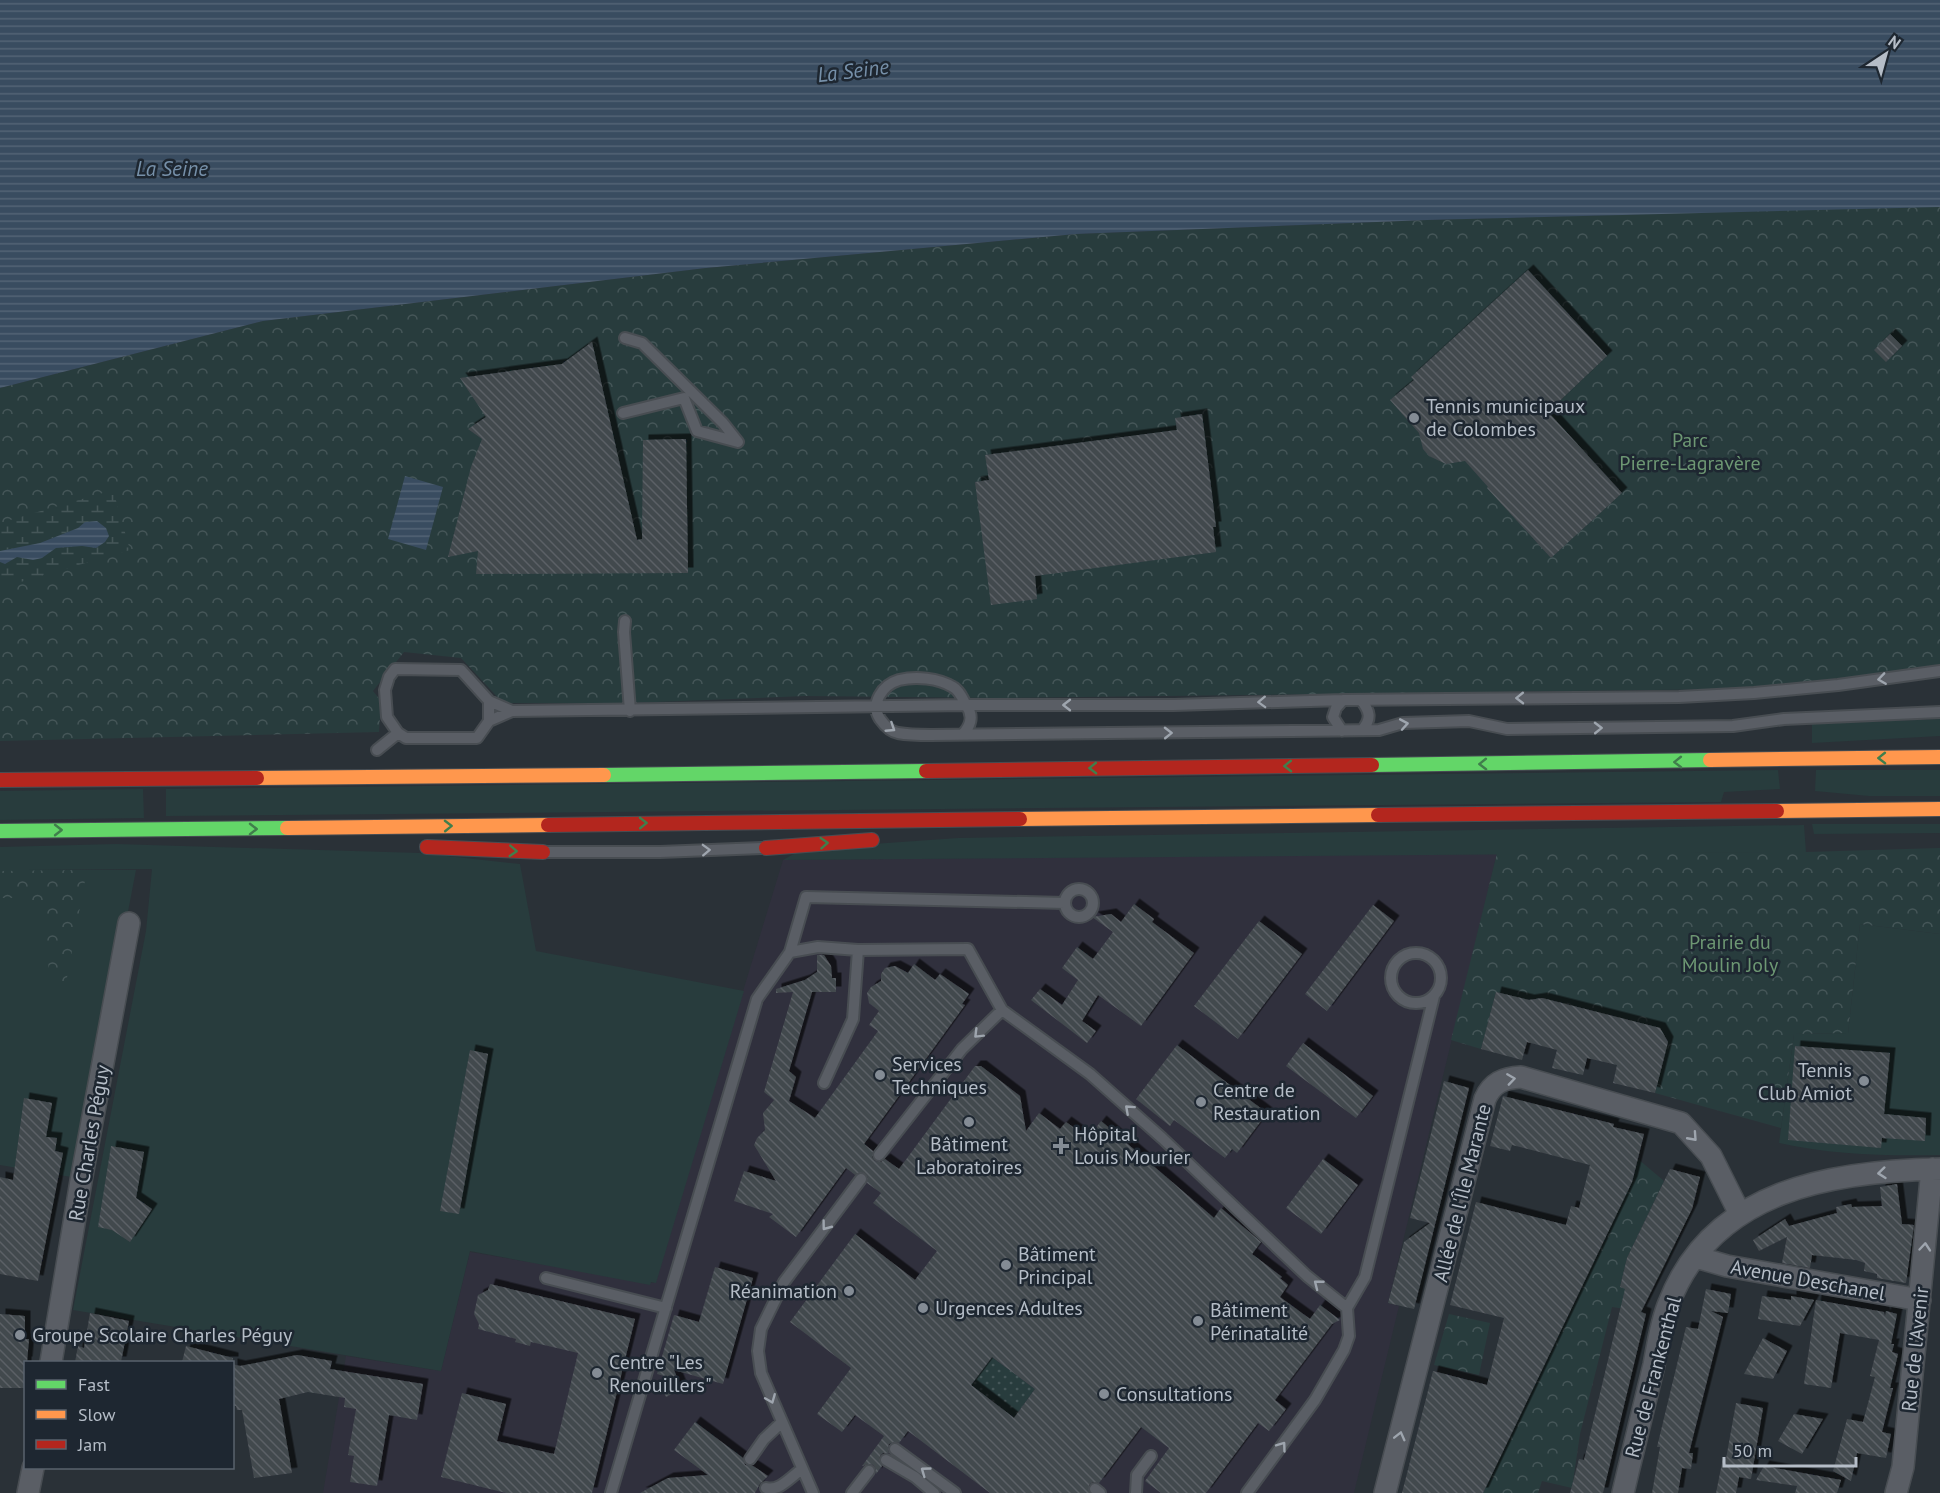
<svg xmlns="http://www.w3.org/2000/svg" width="1940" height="1493" font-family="'PT Sans',sans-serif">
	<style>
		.medical { fill: #30303d }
		.grass { fill: #283c3d }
		.forest { fill: url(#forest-crowns) }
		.wetland { fill: url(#wetland-marsh) }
		.garden { fill: url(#garden-dots) }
		.water { fill: url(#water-rules) }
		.building { fill: url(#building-back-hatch); fill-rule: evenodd; filter: url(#shadow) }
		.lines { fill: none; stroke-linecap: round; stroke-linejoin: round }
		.lane-casing { stroke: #484d52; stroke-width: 14 }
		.street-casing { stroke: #484d52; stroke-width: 24 }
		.fast-casing { stroke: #474d53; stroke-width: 16 }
		.slow-casing { stroke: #474d53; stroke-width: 16 }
		.jam-casing { stroke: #474d53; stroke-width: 16 }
		.lane { stroke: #5a5e65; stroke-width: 10 }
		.street { stroke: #5a5e65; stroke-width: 21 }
		.fast { stroke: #63d668; stroke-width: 14 }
		.slow { stroke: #ff974d; stroke-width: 14 }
		.jam { stroke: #b3261e; stroke-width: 14 }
		.oneway { stroke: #9ea5ae }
		.oneway2 { stroke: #407e4c }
		.poi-dot { fill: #848c95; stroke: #1e2731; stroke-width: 2 }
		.labels { text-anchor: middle; stroke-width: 5; stroke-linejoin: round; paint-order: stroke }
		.poi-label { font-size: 20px; fill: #b5bdc7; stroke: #1e2731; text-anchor: start }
		.park-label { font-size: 20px; fill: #6d9773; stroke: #1e2731 }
		.street-label { font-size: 20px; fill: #b5bdc7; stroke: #1e2731 }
		.water-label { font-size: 21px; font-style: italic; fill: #7690a9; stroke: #1e2731 }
	</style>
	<defs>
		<pattern id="forest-crowns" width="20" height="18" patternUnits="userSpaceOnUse" patternTransform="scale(1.5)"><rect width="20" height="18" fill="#283c3d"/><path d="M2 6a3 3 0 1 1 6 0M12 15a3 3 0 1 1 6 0" fill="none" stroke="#455658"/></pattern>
		<pattern id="wetland-marsh" width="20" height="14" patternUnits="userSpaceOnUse" patternTransform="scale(1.5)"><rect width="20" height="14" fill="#283c3d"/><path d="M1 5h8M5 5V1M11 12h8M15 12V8" fill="none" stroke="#455658"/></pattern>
		<pattern id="garden-dots" width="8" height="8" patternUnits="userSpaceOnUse" patternTransform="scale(1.5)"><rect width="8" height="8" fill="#283c3d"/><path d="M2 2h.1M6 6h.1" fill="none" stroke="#455658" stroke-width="1.8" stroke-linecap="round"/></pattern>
		<pattern id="water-rules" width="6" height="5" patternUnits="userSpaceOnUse" patternTransform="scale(1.5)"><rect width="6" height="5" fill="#394c60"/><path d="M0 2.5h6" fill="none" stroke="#536475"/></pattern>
		<pattern id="building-back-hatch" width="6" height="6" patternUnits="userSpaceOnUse" patternTransform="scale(1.5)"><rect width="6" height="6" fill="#42484d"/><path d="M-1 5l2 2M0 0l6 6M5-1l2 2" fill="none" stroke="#5b6065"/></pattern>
		<filter id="shadow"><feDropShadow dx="5.5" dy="-5.5" stdDeviation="0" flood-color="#0009"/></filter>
	</defs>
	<rect width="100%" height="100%" fill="#2a3137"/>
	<path class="medical" d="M1497,853L1388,1303L1399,1306L1354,1493H323L346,1356L441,1371L470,1252L654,1283L783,860Z"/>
	<path class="grass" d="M1940,719V736L1812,743V724Z
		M1778,770L1780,789L1724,792L1721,802L166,816V789Z
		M1816,770H1940V796H1869L1815,791Z
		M143,789L144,818L0,820V791Z
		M1812,824H1940V833L1814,834Z
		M1804,825L1806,852L783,860L802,849L958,838Z
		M116,844L420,853L520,864L536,951L744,991L656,1283L651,1282L650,1285L470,1251L441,1371L73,1310L146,931L152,869L29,870H136L77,1178L0,1165V847Z
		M1860,924L1940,934V1155C1886,1156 1832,1155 1779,1143L1794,1034L1848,1033Z"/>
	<path class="forest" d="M1893,207H1940V668L1735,689L1003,698L805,696L630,703H503L461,658L404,652L373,691L381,701L379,732L0,741V388L263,321L706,268L1076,234L1427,220Z
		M1940,848V934L1860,924L1848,1033L1794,1034L1781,1128L1655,1093L1667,1044L1660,1028L1542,998L1529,1000L1496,992L1481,1049L1451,1040L1497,853L1806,852Z
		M87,870L66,983L50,980L43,917L21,898H0V871Z
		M1638,1159L1664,1181L1627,1258L1620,1287L1638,1292L1633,1310L1612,1307L1580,1434L1572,1488L1542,1481L1538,1493H1483L1583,1285L1471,1256L1537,1266L1586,1278L1632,1182Z
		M1449,1314L1490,1323L1479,1375L1434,1365Z"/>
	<path class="wetland" d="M113,490L130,550L0,588V562L5,564L17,557L33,560L42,558L56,548L82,546L96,548L78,528L40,543L0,551V523Z"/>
	<path class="garden" d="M992,1357L1035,1389L1014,1418L971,1385Z"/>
	<path class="water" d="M0,0H1940V207L1427,220L1076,234L706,268L263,321L0,388Z
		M405,476L443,487L426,550L388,539Z
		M97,521L106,528L109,536L105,542L96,548L82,546L56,548L42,558L33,560L17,557L5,564L0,562V551L40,543L78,528L85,522Z"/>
	<path class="building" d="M1528,270L1607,356L1548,412L1622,493L1551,558L1487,488L1488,487L1465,461L1446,464L1429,456L1423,449L1419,433L1390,400L1414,380L1411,377Z
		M1890,334L1902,346L1886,362L1874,350Z
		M592,342L637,540L642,539L643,440L686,439L688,573L476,574L478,551L448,557L471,467L482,439L468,429L486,417L460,378L562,364Z
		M1202,414L1216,527H1213L1216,552L1035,576L1037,599L991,605L975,482L989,480L985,455L1177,430L1175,418Z
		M1134,904L1154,919L1152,922L1194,953L1141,1026L1098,995L1082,1021L1096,1031L1087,1043L1031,1000L1040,989L1062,1005L1078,980L1062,968L1077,947L1093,959L1113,932L1092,917L1111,914L1121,922Z
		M1373,905L1394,921L1327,1011L1305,994Z
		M1259,921L1302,954L1238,1039L1194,1006Z
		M817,955H824L831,966L832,978H836V992H812L789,1071L796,1077L789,1101L815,1118L878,1031L869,1025L879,1011L869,1003L867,993L871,987L881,981V974L885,968L895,966L908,973L914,964L935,980L940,974L969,994L962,1004L965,1005L864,1144L873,1151L872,1157L875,1161L881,1162L885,1159L899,1169L975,1066H981L1020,1096L1026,1131L1039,1113L1060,1129L1066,1122L1088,1138L1101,1121L1214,1218L1221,1208L1261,1242L1252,1254L1282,1277L1280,1278L1288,1285L1280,1297L1310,1319L1320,1305L1340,1320L1332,1324L1275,1400L1286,1409L1269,1431L1258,1423L1206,1493H1161L1145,1481L1169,1448L1141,1427L1099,1483L1093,1482L1089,1485V1493H990L908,1431L899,1443L895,1442L889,1444L888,1449L889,1453H883L880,1456L879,1461L882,1466L876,1474V1469L873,1465L869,1464L862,1466L884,1436L855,1415L842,1432L817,1414L851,1368L790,1322L855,1234L915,1280L937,1251L873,1203L881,1193L867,1183L868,1177L862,1172L855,1175L846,1168L796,1237L769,1217L773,1214L734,1201L744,1171L776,1181L754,1145L757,1138L765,1130L763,1113L774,1100L764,1092L793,992L776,993V989L805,980L817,972ZM992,1357L1035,1389L1014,1418L971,1385Z
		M1496,992L1529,1000L1542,998L1660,1028L1668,1042L1655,1093L1613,1083L1617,1065L1587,1058L1583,1075L1552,1068L1557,1050L1527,1042L1522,1060L1481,1049Z
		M1303,1043L1373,1096L1356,1118L1286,1066Z
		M1177,1045L1267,1113L1237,1153L1232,1149L1225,1158L1174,1120L1170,1126L1136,1099Z
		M1795,1046L1890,1053L1884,1114L1926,1118L1925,1141L1882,1138L1881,1148L1788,1140Z
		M470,1050L488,1054L459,1214L440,1211Z
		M1444,1081L1469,1088L1414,1309L1388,1303L1404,1242L1430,1223L1410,1218Z
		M1503,1096L1614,1124L1613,1127L1644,1134L1632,1182L1483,1493H1402L1433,1371L1487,1385L1504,1318L1450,1305L1476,1202L1566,1225L1571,1206L1579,1208L1590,1165L1512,1145L1510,1151L1490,1146Z
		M24,1098L52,1103L46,1137L57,1138L55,1151L63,1153L38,1281L0,1274V1177L13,1180Z
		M111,1146L144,1152L136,1198L152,1209L130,1242L112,1230L98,1227Z
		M1323,1159L1358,1185L1321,1234L1286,1208Z
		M1670,1169L1700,1177L1692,1209L1641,1312L1646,1314L1603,1493H1570L1579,1459L1584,1460L1625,1289L1620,1287L1627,1258Z
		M1897,1184L1902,1224L1914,1225L1906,1283L1877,1278V1274L1864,1271L1865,1263L1856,1260L1812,1255L1810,1268L1782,1263L1787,1237L1759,1251L1753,1240L1785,1219L1789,1226L1837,1213L1836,1207L1851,1204L1852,1207L1882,1206L1880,1187Z
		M715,1267L753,1278L723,1384L674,1370L682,1389L666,1397L661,1388L664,1376L657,1374L674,1315L699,1322Z
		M490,1284L635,1319L592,1493H506L441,1477L462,1393L506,1404L497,1441L554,1454L578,1353L531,1342L530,1346L515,1342L516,1339L478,1329L479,1324L474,1314L478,1295L488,1290Z
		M1706,1289L1731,1294L1728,1313L1711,1311L1723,1317L1689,1453H1693L1691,1469L1682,1468L1678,1493H1652L1660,1447H1657L1686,1327L1698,1329Z
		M1762,1296L1791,1300V1296L1814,1300L1800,1326L1758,1319Z
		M1816,1300L1884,1312L1885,1316L1886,1311L1897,1314L1891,1344H1894L1892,1352L1898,1354L1890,1388H1893L1882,1432L1891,1434L1886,1458L1857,1453L1851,1481L1833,1471L1847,1419L1863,1422L1875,1377L1870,1376L1879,1340L1840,1333L1831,1388L1804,1384Z
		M90,1313L129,1321L121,1362H75L78,1346L84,1348Z
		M0,1314L25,1316V1339H29L27,1362H26V1388H0Z
		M1763,1338L1787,1351L1773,1379L1744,1374Z
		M186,1346L233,1358V1362H182Z
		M297,1355L332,1361L330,1369L423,1384L417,1420L389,1415L377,1486L350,1482L354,1456L348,1455L356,1409L344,1407L345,1398L308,1392L279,1399L292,1473L254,1478L242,1410H237L236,1406H232V1364L240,1366Z
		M1736,1403L1763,1408L1751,1479L1739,1477L1736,1493H1716L1723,1458L1726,1459Z
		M1794,1414L1823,1419L1802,1454L1778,1441Z
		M695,1422L743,1458L745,1465L753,1466L768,1476L760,1484L755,1493H640L668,1478L708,1475L674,1450Z
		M1764,1466L1841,1480L1837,1493H1795L1797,1486L1756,1480Z"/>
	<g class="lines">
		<defs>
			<path id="lane" d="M623,413L684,398L697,431L738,442L723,423L642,343L625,338
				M625,621L624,632L630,711
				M1940,671L1838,685L1754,693L1679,697L1343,700L1174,705H966C963,699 959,690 953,687C938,678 916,676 899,680C882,685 870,704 880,719C885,726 891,732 898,733C909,735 920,735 931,735L1379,730L1403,723L1469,721L1507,729L1733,726L1784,719L1940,712
				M1361,700C1370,711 1372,719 1362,730
				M489,701V721L477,738H406L398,733L387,717L385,690L389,677L395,669L461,670L489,701L512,711
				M489,721L512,711L966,705C974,716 971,726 962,735
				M1342,731L1333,717L1336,708L1343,700
				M377,750L398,733
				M546,852H660L762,848
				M1065 903a14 14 0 1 1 28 0a14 14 0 1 1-28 0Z
				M790,952L806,897L1065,903
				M1391 978a25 25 0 1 1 50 0a25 25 0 1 1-50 0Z
				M824,1083L853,1019L858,950
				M879,1155L962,1049L1002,1010L1090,1074L1162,1138L1307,1276L1347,1308L1349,1336L1344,1350L1315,1400L1247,1493
				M546,1278L666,1308
				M1347,1308L1365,1277L1434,996
				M895,1449L955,1493
				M750,1459L764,1439L781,1423
				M886,1460L915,1477L934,1493
				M766,1488C779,1492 792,1476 802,1469
				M1095,1489L1100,1493
				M611,1493L757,999L790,952L818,947L858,950L968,949L1002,1010
				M813,1493L761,1373L758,1351L761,1329L784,1282L861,1179
				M852,1493L869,1471
				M1136,1493L1137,1475L1151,1456"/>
			<path id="street" d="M1696,1257L1727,1266L1920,1300
				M51,1362L81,1181L129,923
				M28,1493L33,1468
				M1385,1493L1485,1099C1492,1083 1503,1078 1521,1077L1681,1123L1711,1156L1740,1214
				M1623,1493C1633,1450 1644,1407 1654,1365C1658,1344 1661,1322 1669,1303C1713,1189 1833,1171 1940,1169
				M1896,1493L1903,1467L1932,1169"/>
			<path id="fast" d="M1372,765L1710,760
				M604,775L926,771
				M0,831L287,828"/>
			<path id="slow" d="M1710,760L1940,757
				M257,778L604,775
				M1777,811L1940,809
				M1020,819L1378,815
				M287,828L548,825"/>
			<path id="jam" d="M926,771L1372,765
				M0,780L257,778
				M1378,815L1777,811
				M548,825L1020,819
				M427,847L543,852
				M766,848L872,840"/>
		</defs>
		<use href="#lane" class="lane-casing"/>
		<use href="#street" class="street-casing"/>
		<use href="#fast" class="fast-casing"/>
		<use href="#slow" class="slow-casing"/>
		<use href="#jam" class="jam-casing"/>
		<use href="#lane" class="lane"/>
		<use href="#street" class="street"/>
		<use href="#fast" class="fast"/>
		<use href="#slow" class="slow"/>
		<use href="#jam" class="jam"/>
	</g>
	<defs><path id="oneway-chevron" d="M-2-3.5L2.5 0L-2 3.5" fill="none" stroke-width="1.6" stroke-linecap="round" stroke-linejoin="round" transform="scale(1.5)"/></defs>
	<g class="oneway">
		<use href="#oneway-chevron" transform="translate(1882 679) rotate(172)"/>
		<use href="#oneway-chevron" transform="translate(1520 698) rotate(179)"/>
		<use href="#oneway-chevron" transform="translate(1262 702) rotate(178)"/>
		<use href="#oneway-chevron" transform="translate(1067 705) rotate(180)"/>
		<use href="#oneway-chevron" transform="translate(1404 724) rotate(-10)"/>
		<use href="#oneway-chevron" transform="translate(891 728) rotate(33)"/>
		<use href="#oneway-chevron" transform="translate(1598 728) rotate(-1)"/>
		<use href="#oneway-chevron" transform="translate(1168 733) rotate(-1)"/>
		<use href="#oneway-chevron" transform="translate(706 850) rotate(-2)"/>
		<use href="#oneway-chevron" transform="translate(978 1034) rotate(135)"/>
		<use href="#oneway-chevron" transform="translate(1511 1079) rotate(-8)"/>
		<use href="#oneway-chevron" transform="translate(1129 1109) rotate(-138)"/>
		<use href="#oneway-chevron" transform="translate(1693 1137) rotate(48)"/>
		<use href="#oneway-chevron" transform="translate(1882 1173) rotate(174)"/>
		<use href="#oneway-chevron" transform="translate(826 1226) rotate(127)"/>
		<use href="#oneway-chevron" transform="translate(1925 1247) rotate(-85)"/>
		<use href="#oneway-chevron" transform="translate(1318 1284) rotate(-142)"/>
		<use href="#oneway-chevron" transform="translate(771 1399) rotate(68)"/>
		<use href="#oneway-chevron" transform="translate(1400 1436) rotate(-76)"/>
		<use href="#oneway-chevron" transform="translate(1282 1446) rotate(-54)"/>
		<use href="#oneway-chevron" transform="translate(925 1471) rotate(-144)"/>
	</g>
	<g class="oneway2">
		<use href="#oneway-chevron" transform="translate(1882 758) rotate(179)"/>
		<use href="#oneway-chevron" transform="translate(1678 762) rotate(179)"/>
		<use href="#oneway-chevron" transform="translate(1483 764) rotate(179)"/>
		<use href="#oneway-chevron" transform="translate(1288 766) rotate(179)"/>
		<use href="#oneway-chevron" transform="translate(1093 768) rotate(179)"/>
		<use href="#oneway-chevron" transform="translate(643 823) rotate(-1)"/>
		<use href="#oneway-chevron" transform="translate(448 826) rotate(-1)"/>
		<use href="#oneway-chevron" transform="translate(253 829)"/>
		<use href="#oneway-chevron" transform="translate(58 830)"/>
		<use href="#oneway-chevron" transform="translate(824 843) rotate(-4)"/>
		<use href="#oneway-chevron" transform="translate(513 851) rotate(3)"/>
	</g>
	<g class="poi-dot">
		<circle cx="1414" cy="418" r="6"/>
		<circle cx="880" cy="1075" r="6"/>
		<circle cx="1864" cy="1081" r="6"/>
		<circle cx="1201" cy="1102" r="6"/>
		<circle cx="969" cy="1122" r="6"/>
		<path d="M1058 1137h6v6h6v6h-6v6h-6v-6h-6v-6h6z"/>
		<circle cx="1006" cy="1265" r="6"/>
		<circle cx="849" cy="1291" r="6"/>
		<circle cx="923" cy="1308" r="6"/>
		<circle cx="1198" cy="1321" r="6"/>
		<circle cx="20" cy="1335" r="6"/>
		<circle cx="597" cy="1373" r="6"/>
		<circle cx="1104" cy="1394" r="6"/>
	</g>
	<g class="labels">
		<g class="poi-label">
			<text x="1426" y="413">Tennis municipaux<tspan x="1426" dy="23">de Colombes</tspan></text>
			<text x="892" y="1071">Services<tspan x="892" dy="23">Techniques</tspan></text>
			<text x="1852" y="1077" text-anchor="end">Tennis<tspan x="1852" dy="23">Club Amiot</tspan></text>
			<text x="1213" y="1097">Centre de<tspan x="1213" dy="23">Restauration</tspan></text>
			<text x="1074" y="1141">Hôpital<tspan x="1074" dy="23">Louis Mourier</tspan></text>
			<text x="969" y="1151" text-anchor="middle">Bâtiment<tspan x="969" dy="23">Laboratoires</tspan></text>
			<text x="1018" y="1261">Bâtiment<tspan x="1018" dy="23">Principal</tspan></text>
			<text x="837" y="1298" text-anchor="end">Réanimation</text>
			<text x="935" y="1315">Urgences Adultes</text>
			<text x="1210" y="1317">Bâtiment<tspan x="1210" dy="23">Périnatalité</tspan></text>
			<text x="32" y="1342">Groupe Scolaire Charles Péguy</text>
			<text x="609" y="1369">Centre "Les<tspan x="609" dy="23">Renouillers"</tspan></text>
			<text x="1116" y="1401">Consultations</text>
		</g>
		<g class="park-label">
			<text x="1690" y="447">Parc<tspan x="1690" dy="23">Pierre-Lagravère</tspan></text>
			<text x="1730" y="949">Prairie du<tspan x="1730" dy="23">Moulin Joly</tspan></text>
		</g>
		<g class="street-label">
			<text transform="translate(89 1143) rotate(-80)" y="7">Rue Charles Péguy</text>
			<text transform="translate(1462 1193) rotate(-76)" y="7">Allée de l'Île Marante</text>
			<text transform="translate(1808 1280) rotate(10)" y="7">Avenue Deschanel</text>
			<text transform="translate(1915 1349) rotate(-84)" y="7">Rue de l'Avenir</text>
			<text transform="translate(1653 1377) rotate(-75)" y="7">Rue de Frankenthal</text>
		</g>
		<g class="water-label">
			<text transform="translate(853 71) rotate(-7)" y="7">La Seine</text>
			<text x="172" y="176">La Seine</text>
		</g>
	</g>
	<rect x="24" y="1361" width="210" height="108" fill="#1e2731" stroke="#5a636d" stroke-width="1.5"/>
	<rect x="36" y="1380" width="30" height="9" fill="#63d668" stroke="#5a636d" stroke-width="1.5"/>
	<text x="78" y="1391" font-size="18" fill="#b5bdc7">Fast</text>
	<rect x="36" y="1410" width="30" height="9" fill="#ff974d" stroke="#5a636d" stroke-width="1.5"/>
	<text x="78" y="1421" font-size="18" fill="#b5bdc7">Slow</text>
	<rect x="36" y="1440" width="30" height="9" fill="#b3261e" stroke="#5a636d" stroke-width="1.5"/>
	<text x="78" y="1451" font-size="18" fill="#b5bdc7">Jam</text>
	<g transform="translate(1886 54) rotate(36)" stroke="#1e2731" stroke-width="4.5" paint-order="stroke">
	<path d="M0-4.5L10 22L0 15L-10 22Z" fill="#b5bdc7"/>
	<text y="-9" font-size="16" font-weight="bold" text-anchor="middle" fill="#b5bdc7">N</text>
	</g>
	<path d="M1724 1457v9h132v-9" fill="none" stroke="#b5bdc7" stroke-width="3"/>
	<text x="1733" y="1457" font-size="18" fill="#b5bdc7" stroke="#1e2731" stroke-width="4.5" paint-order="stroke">50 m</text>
</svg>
